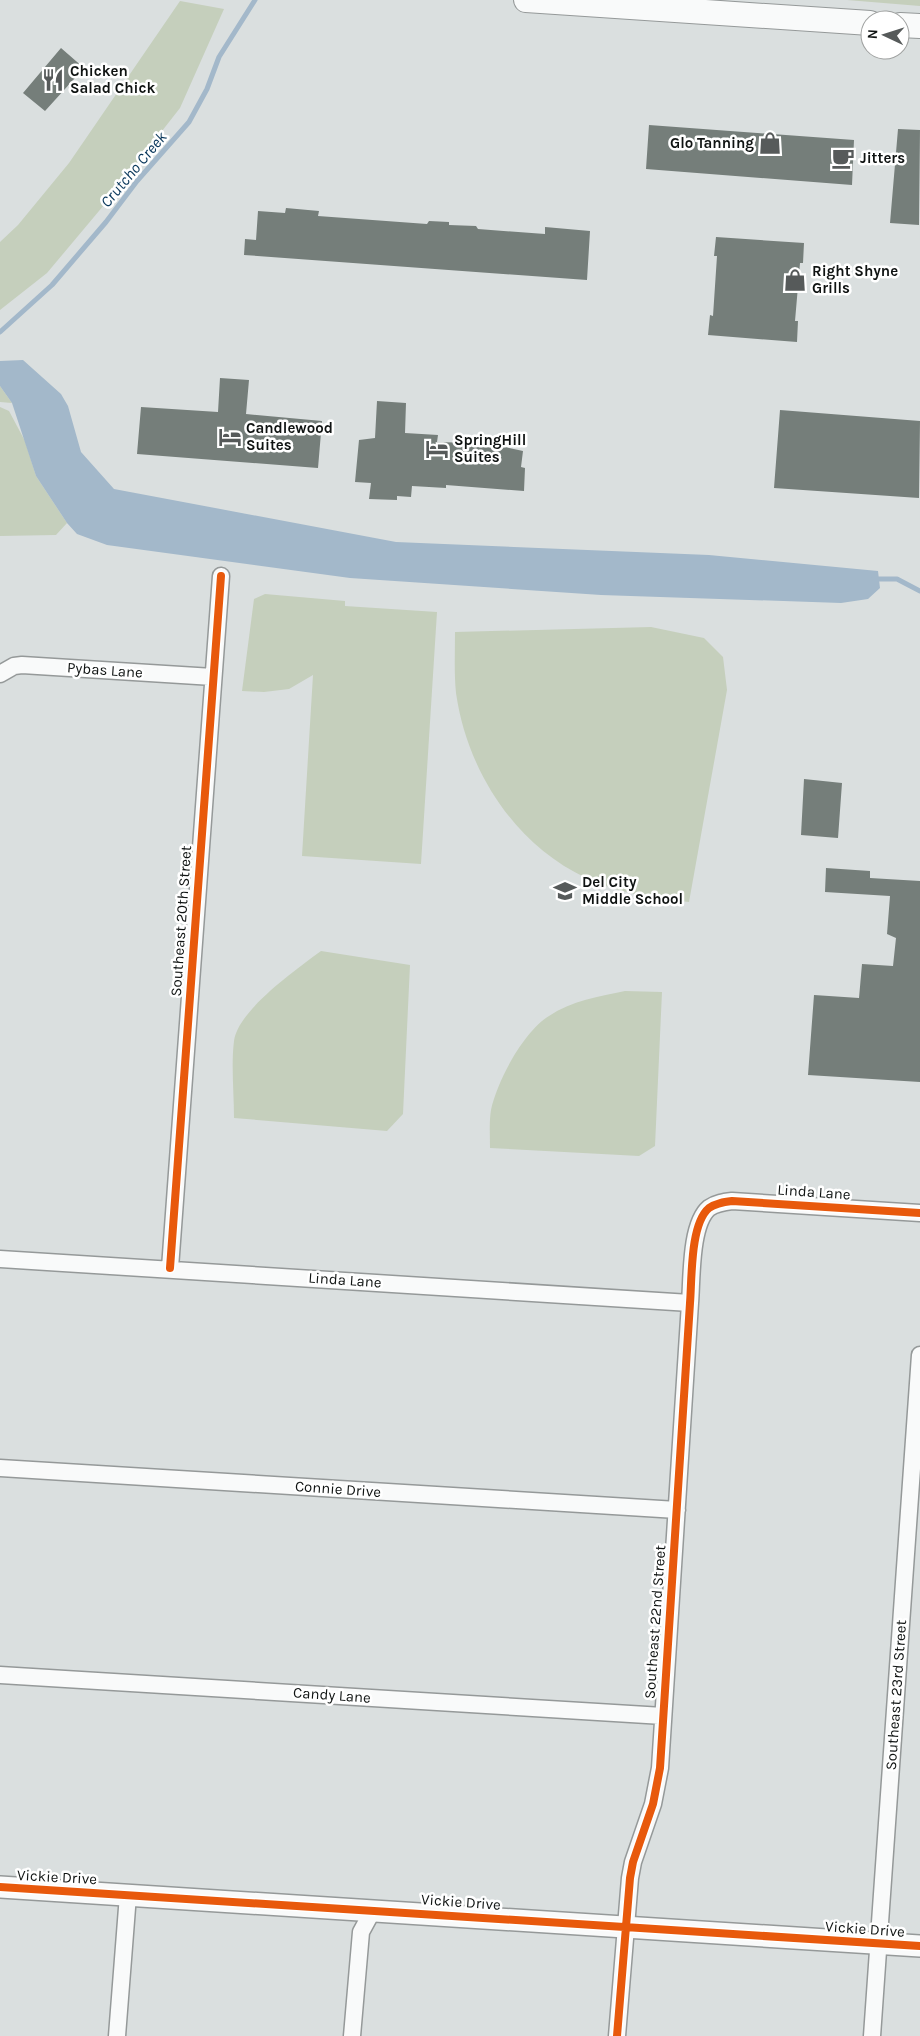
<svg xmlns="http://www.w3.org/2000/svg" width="920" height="2036" font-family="Karla,sans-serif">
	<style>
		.green { fill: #c5cfbc }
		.water { fill: #a3b8ca }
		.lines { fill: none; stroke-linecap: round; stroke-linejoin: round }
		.stream { stroke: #a3b8ca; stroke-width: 5 }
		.building { fill: #757e7a }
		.minor-casing { stroke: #959999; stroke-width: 19 }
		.tertiary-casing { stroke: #959999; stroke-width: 24 }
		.secondary-casing { stroke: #959999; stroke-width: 26 }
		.minor { stroke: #f9fafa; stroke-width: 16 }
		.tertiary { stroke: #f9fafa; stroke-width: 21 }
		.secondary { stroke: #f9fafa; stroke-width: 24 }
		.cycleway-casing { stroke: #fff; stroke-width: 11 }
		.cycleway { stroke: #e8590c; stroke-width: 8 }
		.labels { text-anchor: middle; stroke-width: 5; stroke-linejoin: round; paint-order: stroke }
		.poi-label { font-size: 15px; font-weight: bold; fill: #0f1312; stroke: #fff; text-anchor: start }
		.street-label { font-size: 15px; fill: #0f1312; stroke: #fff }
		.water-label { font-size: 16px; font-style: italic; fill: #08365a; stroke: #fff }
	</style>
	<rect width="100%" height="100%" fill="#dadfdf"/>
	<path class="green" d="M847,0H920V6Z
		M180,1L224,9L180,108L104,205L47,273L0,310V242L18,225L69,163Z
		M0,386L12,403L0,402Z
		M0,407L9,411L25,441L36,476L67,523L56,535L0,536Z
		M265,594L345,601V606L437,612L421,864L302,856L313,675L289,689L264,692L242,691L254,599Z
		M651,627L704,638L723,657L727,690L689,902C653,898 618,893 586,878C514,844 467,770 456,693C454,673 455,652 455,632Z
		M321,951L410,965L403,1114L387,1131L234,1118C234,1093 231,1065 234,1041C238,1010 297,969 321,951Z
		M625,991L662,992L655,1146L639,1156L490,1148C490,1136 489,1122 491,1110C497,1081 524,1031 549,1016C571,1001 600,996 625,991Z"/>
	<path class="water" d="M23,360L61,394L68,406L81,452L114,489L396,542L709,555L878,571L880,588L868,599L841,603L601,595L350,578L107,545L77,534L67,523L36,476L12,403L0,386V361Z"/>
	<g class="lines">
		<path class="stream" d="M0,332L52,285L106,222L137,181L189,122L207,89L219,57L255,0
			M874,579H897L920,591"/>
	</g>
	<path class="building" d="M61,48L84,68L45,111L23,93Z
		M649,125L854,140L852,185L646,169Z
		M898,129L920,130L919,225L890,223Z
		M286,208L319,211L318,216L427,224L429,221L449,222V225L476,226L478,229L545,234V227L590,231L587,280L244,255L245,239L256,240L258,211L285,213Z
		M716,237L804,243L803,263H800L795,321H798L797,342L708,335L710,315L713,316L717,256H714Z
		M220,378L249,380L246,414L322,421L318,468L137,454L141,407L218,412Z
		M377,401L406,403L405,433L438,435L437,442L505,444V447L523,451L521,467L525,468L524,491L446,485V488L412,486L411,497L397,496V500L369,499L371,483L355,482L359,440L375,438Z
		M780,410L920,421L919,498L774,488Z
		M804,779L842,783L838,838L801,835Z
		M826,868L870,871V878L920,881V1082L808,1075L814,995L859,998L862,964L893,966L896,938L887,934L890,896L825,892Z"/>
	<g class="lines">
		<defs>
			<path id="minor" d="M0,674L14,666L22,665L213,677
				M0,1259L690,1303
				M170,1268L221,576
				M0,1468L677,1510
				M0,1675L663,1716
				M117,2036L128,1895
				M352,2036L361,1932L373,1910
				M617,2036L630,1878L633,1862L653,1804L660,1768L690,1303C692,1279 690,1224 709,1208C716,1203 724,1202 732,1201L920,1213
				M872,2036L920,1355"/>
			<path id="tertiary" d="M0,1887L920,1946"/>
			<path id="secondary" d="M526,0L870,23
				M900,25L920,26"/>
		</defs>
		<use href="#minor" class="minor-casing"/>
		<use href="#tertiary" class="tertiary-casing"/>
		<use href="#secondary" class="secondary-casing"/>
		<use href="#minor" class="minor"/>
		<use href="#tertiary" class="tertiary"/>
		<use href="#secondary" class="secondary"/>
		<defs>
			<path id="cycleway" d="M170,1268L221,576
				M0,1887L920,1946
				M617,2036L630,1878L633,1862L653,1804L660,1768L690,1303C692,1279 690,1224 709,1208C716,1203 724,1202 732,1201L920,1213"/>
		</defs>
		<use href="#cycleway" class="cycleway-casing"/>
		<use href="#cycleway" class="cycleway"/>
	</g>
	<defs>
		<symbol id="restaurant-bare" viewBox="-9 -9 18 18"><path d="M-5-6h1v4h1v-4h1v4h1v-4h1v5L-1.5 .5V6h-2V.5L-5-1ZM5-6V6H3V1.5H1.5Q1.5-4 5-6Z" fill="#565a5a" stroke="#fff" stroke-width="2.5" paint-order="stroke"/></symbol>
		<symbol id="shop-bare" viewBox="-9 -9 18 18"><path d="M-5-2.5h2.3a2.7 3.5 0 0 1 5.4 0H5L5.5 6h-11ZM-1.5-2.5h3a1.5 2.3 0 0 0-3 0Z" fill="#565a5a" stroke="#fff" stroke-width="2.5" paint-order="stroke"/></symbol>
		<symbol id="cafe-bare" viewBox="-9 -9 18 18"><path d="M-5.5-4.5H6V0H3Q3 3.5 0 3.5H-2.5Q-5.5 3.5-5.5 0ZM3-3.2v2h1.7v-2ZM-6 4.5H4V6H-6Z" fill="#565a5a" stroke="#fff" stroke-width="2.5" paint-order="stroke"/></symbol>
		<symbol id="hotel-bare" viewBox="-9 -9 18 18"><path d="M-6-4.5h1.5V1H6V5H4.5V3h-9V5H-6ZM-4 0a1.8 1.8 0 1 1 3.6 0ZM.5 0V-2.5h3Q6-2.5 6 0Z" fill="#565a5a" stroke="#fff" stroke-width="2.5" paint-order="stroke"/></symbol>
		<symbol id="school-bare" viewBox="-9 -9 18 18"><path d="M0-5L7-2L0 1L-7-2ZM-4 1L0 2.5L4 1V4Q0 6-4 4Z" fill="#565a5a" stroke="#fff" stroke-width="2.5" paint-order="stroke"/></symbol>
	</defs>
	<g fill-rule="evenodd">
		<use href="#restaurant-bare" x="37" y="64" width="32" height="32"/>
		<use href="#shop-bare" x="754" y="127" width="32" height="32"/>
		<use href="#cafe-bare" x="827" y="142" width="32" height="32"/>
		<use href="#shop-bare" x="779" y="264" width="32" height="32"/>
		<use href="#hotel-bare" x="214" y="421" width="32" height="32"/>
		<use href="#hotel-bare" x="421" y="433" width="32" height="32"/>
		<use href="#school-bare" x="549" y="875" width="32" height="32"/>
	</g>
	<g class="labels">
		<g class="poi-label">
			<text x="70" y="76">Chicken<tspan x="70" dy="17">Salad Chick</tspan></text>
			<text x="754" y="148" text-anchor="end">Glo Tanning</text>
			<text x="860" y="163">Jitters</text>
			<text x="812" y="276">Right Shyne<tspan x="812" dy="17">Grills</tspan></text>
			<text x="246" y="433">Candlewood<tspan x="246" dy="17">Suites</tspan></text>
			<text x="454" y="445">SpringHill<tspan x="454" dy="17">Suites</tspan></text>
			<text x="582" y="887">Del City<tspan x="582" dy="17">Middle School</tspan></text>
		</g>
		<g class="street-label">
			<text transform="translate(105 670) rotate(4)" y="5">Pybas Lane</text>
			<text transform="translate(181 921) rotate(-86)" y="5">Southeast 20th Street</text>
			<text transform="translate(814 1192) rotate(4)" y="5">Linda Lane</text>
			<text transform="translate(345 1280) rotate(4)" y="5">Linda Lane</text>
			<text transform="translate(338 1489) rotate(4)" y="5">Connie Drive</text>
			<text transform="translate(655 1622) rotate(-86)" y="5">Southeast 22nd Street</text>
			<text transform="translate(332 1695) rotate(4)" y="5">Candy Lane</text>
			<text transform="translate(896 1695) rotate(-86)" y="5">Southeast 23rd Street</text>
			<text transform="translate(57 1877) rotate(3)" y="5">Vickie Drive</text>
			<text transform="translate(461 1902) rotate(4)" y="5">Vickie Drive</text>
			<text transform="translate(865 1929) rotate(4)" y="5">Vickie Drive</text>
		</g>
		<g class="water-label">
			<text transform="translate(133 169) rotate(-50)" y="6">Crutcho Creek</text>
		</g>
	</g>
	<g transform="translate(885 35) rotate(274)"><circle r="24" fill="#ffffff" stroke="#9fa1a0"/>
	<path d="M0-4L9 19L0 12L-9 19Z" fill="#565a5a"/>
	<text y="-8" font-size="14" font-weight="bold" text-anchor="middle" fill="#0f1312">N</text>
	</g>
</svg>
